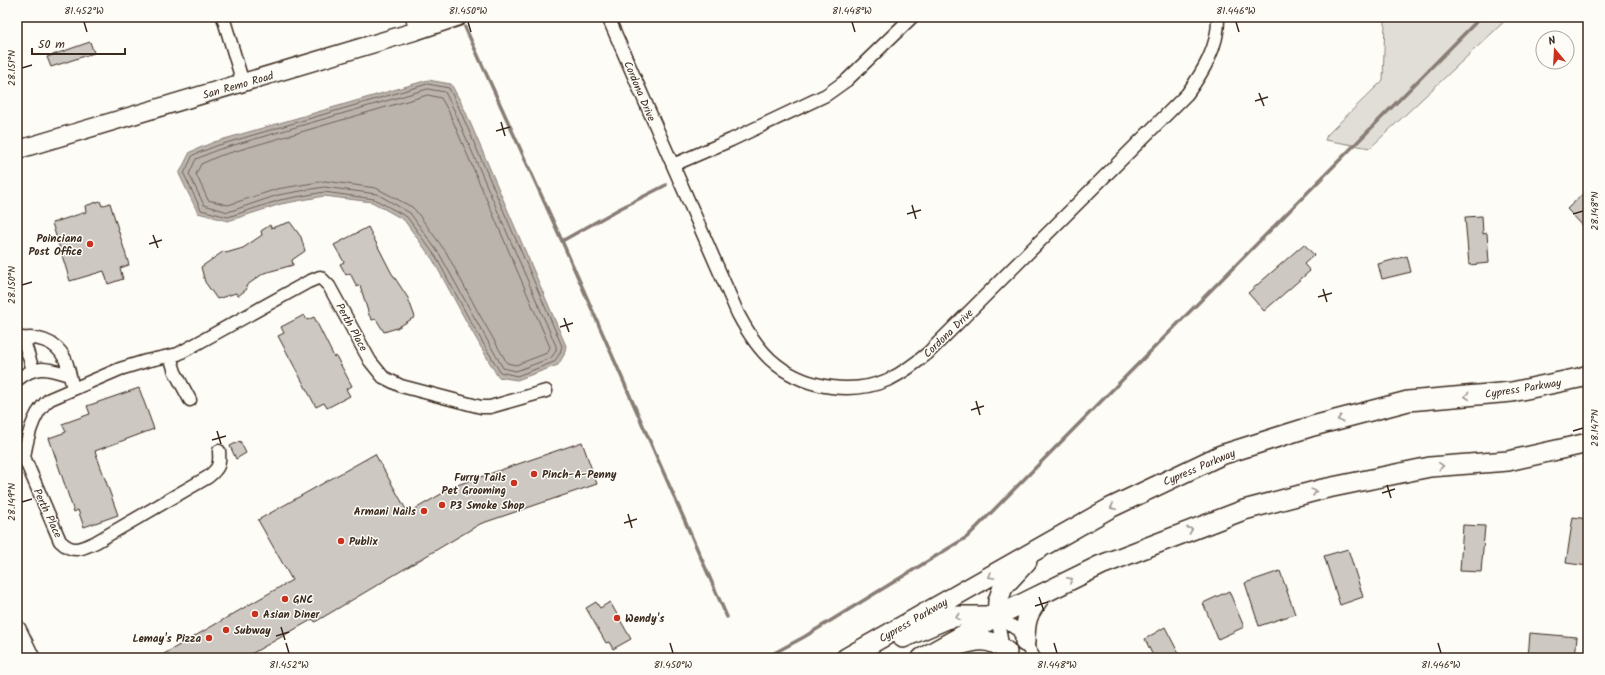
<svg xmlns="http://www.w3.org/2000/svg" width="1605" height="675" font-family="Kalam,sans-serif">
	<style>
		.green { fill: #e1ded7; stroke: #8e847a }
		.water { fill: #bbb4ad; stroke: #887d74 }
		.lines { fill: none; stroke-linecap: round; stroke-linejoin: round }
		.shore { stroke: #6e6157; stroke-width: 1 }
		.stream { stroke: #887d74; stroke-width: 3.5 }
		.building { fill: #cdc8c2; stroke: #3b2a1e }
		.street-casing { stroke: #3b2a1e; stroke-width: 15 }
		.secondary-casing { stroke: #3b2a1e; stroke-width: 20 }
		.primary-casing { stroke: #3b2a1e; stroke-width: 22 }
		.street { stroke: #fdfcf7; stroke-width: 12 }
		.secondary { stroke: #fdfcf7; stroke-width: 17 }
		.primary { stroke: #fdfcf7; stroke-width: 19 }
		.oneway { stroke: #9c938a }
		.ticks { fill: none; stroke: #3b2a1e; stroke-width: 1.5 }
		.poi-dot { fill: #c8321e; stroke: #fdfcf7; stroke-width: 1.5 }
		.labels { text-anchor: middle; stroke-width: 3; stroke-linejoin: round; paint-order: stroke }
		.street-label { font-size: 11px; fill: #3b2a1e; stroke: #fdfcf7 }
		.poi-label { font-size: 11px; font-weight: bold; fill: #3b2a1e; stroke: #fdfcf7; text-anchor: start }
		.neatline { fill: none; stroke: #3b2a1e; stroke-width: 1.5 }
		.ticks-label { font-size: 10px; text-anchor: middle; fill: #3b2a1e }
	</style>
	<rect width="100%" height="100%" fill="#fdfcf7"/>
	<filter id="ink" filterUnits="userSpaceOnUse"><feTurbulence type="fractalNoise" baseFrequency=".025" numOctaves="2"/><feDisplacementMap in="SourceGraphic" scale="8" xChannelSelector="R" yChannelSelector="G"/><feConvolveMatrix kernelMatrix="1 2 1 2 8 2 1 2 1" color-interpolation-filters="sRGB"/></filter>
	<g filter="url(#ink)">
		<path class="green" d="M1383,17H1509L1370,148L1325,140L1327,135L1383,80L1385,22Z"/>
		<path class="water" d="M428,80L451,84L463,106L566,346L564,355L558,365L517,380L498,377L465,319L433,260L404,220L372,202L324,196L281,204L228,221L198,213L179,174L190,152L214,142Z"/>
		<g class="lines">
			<path class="shore" d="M428,84L449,88L459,108L562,346L560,353L554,362L517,376L500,372L468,317L436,257L407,217L374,199L324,192L280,200L228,217L201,210L184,174L193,155L216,146Z
				M428,89L445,92L454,110L556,346V351L551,358L516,371L503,368L473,315L440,255L410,213L377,194L324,187L278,195L228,212L204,205L189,174L196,159L217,150Z
				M428,95L441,98L449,112L550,347L547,353L516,365L507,363L478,312L446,252L416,211L412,207L376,188L325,181L277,189L228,205L208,200L196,174L201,164L219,156Z"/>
			<path class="stream" d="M465,27L562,241L727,617
				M562,241L619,209L666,185
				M765,658L804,637L967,537L1481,17"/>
		</g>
		<path class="building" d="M90,42L94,53L51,67L47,57Z
			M1588,189V231L1567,209Z
			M100,201L102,206L110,203L129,265L120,268L123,279L108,284L104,271L70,281L52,223L86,212L85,206Z
			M1482,216L1483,234L1487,233L1489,263L1469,265L1465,217Z
			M290,222L301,237L305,251L292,260L293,265L264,273L246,286L247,289L238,296L236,293L217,299L205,282L201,267L224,251L226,253L243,248L262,235L261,231L270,225L271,228Z
			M368,227L391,272L408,298L415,317L397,328L384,332L376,319L372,320L369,315L360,285L357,287L350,273L346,275L340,264L344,262L334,245Z
			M1304,244L1314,255L1304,264L1310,271L1264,311L1248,293Z
			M1407,256L1411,272L1382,279L1378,264Z
			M304,315L307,320L314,317L334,357L336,356L352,386L346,389L350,396L327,408L324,403L316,407L278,336L284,333L281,327Z
			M139,388L154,429L95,451L118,515L84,527L78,510L74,512L49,438L66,432L62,424L90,414L87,406Z
			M240,441L246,453L236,459L230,446Z
			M582,442L597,484L480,524L315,622L313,619L244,658H157L292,580L258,520L375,454L408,513L457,485Z
			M1573,517L1588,519V566L1566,563Z
			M1463,525L1485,526L1481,572L1460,571Z
			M1348,549L1363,597L1340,605L1324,556Z
			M1280,571L1295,614L1259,626L1245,583Z
			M1229,591L1244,627L1218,639L1203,603Z
			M596,602L600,608L610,602L631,639L613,649L609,642L606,643L586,608Z
			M1165,627L1181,658H1154L1145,639Z
			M1530,633L1577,637L1575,658H1528Z"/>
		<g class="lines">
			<defs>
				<path id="street" d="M223,17L243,83
					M412,17L416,31
					M608,17L738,314C748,333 760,352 777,365C808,389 854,395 890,379C904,372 916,363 928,353L1187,94C1203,72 1219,46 1218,17
					M673,165L731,140L826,95L847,80L912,17
					M23,338L33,370
					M17,340C35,335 56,340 65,359C69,368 70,378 73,388
					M170,356L175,372L190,400
					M17,380C36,364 47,368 69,375
					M219,451C220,465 219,468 208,477L96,542C81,549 73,554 60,541L24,457C27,438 33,411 50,399L120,369L146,361L178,354L308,282L320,277L329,286L370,361L383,377L401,386L481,407H490L546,391
					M997,616L1018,630L1034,658
					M997,616L1002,644L1006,651"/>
				<path id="secondary" d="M17,150L416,31L458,17
					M17,629L31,658"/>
				<path id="primary" d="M997,616L998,601L1003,587L1027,561
					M903,638L947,619L959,616H996
					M1025,642C1025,618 1028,613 1042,594
					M956,646C976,640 990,636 1007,652
					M846,658L1110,508L1221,455L1313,426L1408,401L1512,392L1579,378L1588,375
					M922,658L997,616L1101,565L1244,510L1323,489L1430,467L1508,461L1588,443"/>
			</defs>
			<use href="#street" class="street-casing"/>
			<use href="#secondary" class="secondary-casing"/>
			<use href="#primary" class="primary-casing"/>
			<use href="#street" class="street"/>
			<use href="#secondary" class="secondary"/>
			<use href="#primary" class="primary"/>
		</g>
		<defs><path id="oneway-chevron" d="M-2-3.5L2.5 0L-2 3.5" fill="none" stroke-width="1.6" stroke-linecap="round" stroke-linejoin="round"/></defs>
		<g class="oneway">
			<use href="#oneway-chevron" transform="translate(1467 396) rotate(175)"/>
			<use href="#oneway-chevron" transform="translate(1340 419) rotate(165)"/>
			<use href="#oneway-chevron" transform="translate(1441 466) rotate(-4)"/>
			<use href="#oneway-chevron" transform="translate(1314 492) rotate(-15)"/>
			<use href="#oneway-chevron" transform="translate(1113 507) rotate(153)"/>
			<use href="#oneway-chevron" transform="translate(1190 530) rotate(-21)"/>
			<use href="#oneway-chevron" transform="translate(991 576) rotate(150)"/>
			<use href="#oneway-chevron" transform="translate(1070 580) rotate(-26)"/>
			<use href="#oneway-chevron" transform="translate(958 617) rotate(171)"/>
		</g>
	</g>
	<path class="ticks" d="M84,22L87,32M468,22L471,32M852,22L855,32M1236,22L1239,32M22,68L32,65M1259,93L1264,106M1255,101L1268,97M501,122L505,136M496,131L510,127M912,205L916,219M907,214L921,210M1573,214L1583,211M153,235L158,248M149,244L162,240M22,285L32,282M1323,289L1327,302M1318,297L1332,293M564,318L569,332M560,327L573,323M976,401L980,415M971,410L984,406M217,431L221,444M1573,431L1583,428M212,440L226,436M1387,485L1391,498M1382,493L1395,489M22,502L32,499M628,514L632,528M624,523L637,519M1039,597L1044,611M1035,606L1048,602M281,627L285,640M276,636L289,632M286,643L289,653M670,643L673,653M1054,643L1057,653M1438,643L1441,653"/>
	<g class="poi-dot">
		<circle cx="90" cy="244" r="4"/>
		<circle cx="534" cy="474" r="4"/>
		<circle cx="514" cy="483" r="4"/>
		<circle cx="442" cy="505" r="4"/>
		<circle cx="424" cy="511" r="4"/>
		<circle cx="341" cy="541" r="4"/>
		<circle cx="285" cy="599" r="4"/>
		<circle cx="255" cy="614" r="4"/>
		<circle cx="617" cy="618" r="4"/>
		<circle cx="226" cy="630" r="4"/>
		<circle cx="209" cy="638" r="4"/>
	</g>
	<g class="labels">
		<g class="street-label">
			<text transform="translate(238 85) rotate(-16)" y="4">San Remo Road</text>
			<text transform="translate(640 91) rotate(67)" y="4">Cordona Drive</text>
			<text transform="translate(352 327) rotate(61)" y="4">Perth Place</text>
			<text transform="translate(948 333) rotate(-44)" y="4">Cordona Drive</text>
			<text transform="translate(1523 388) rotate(-9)" y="4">Cypress Parkway</text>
			<text transform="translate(1199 467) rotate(-23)" y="4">Cypress Parkway</text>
			<text transform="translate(48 513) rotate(65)" y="4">Perth Place</text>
			<text transform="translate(913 620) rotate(-30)" y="4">Cypress Parkway</text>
		</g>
		<g class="poi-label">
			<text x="82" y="242" text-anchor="end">Poinciana<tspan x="82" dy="13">Post Office</tspan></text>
			<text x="542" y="478">Pinch-A-Penny</text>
			<text x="506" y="481" text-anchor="end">Furry Tails<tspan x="506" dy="13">Pet Grooming</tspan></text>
			<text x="450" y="509">P3 Smoke Shop</text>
			<text x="416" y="515" text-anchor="end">Armani Nails</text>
			<text x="349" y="545">Publix</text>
			<text x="293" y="603">GNC</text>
			<text x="263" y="618">Asian Diner</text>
			<text x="625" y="622">Wendy's</text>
			<text x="234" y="634">Subway</text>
			<text x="201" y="642" text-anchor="end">Lemay's Pizza</text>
		</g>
	</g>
	<rect width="1605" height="675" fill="none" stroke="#fdfcf7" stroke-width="44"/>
	<g transform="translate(1555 50) rotate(342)"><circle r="19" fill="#fdfcf7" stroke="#afa8a0"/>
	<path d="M0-3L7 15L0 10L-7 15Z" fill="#c8321e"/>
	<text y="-6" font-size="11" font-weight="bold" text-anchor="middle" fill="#3b2a1e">N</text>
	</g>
	<path d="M32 48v6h93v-6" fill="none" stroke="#3b2a1e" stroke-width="2"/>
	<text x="38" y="48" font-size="12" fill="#3b2a1e" stroke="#fdfcf7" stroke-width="3" paint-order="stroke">50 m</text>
	<rect x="22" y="22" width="1561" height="631" class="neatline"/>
	<g class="ticks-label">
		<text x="84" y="14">81.452°W</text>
		<text x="468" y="14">81.450°W</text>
		<text x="852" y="14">81.448°W</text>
		<text x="1236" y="14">81.446°W</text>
		<text transform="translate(11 68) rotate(-90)" y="4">28.151°N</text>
		<text transform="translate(1594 211) rotate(-90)" y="4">28.148°N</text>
		<text transform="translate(11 285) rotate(-90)" y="4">28.150°N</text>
		<text transform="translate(1594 428) rotate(-90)" y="4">28.147°N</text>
		<text transform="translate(11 502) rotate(-90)" y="4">28.149°N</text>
		<text x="289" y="668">81.452°W</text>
		<text x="673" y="668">81.450°W</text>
		<text x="1057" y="668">81.448°W</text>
		<text x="1441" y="668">81.446°W</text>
	</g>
</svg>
